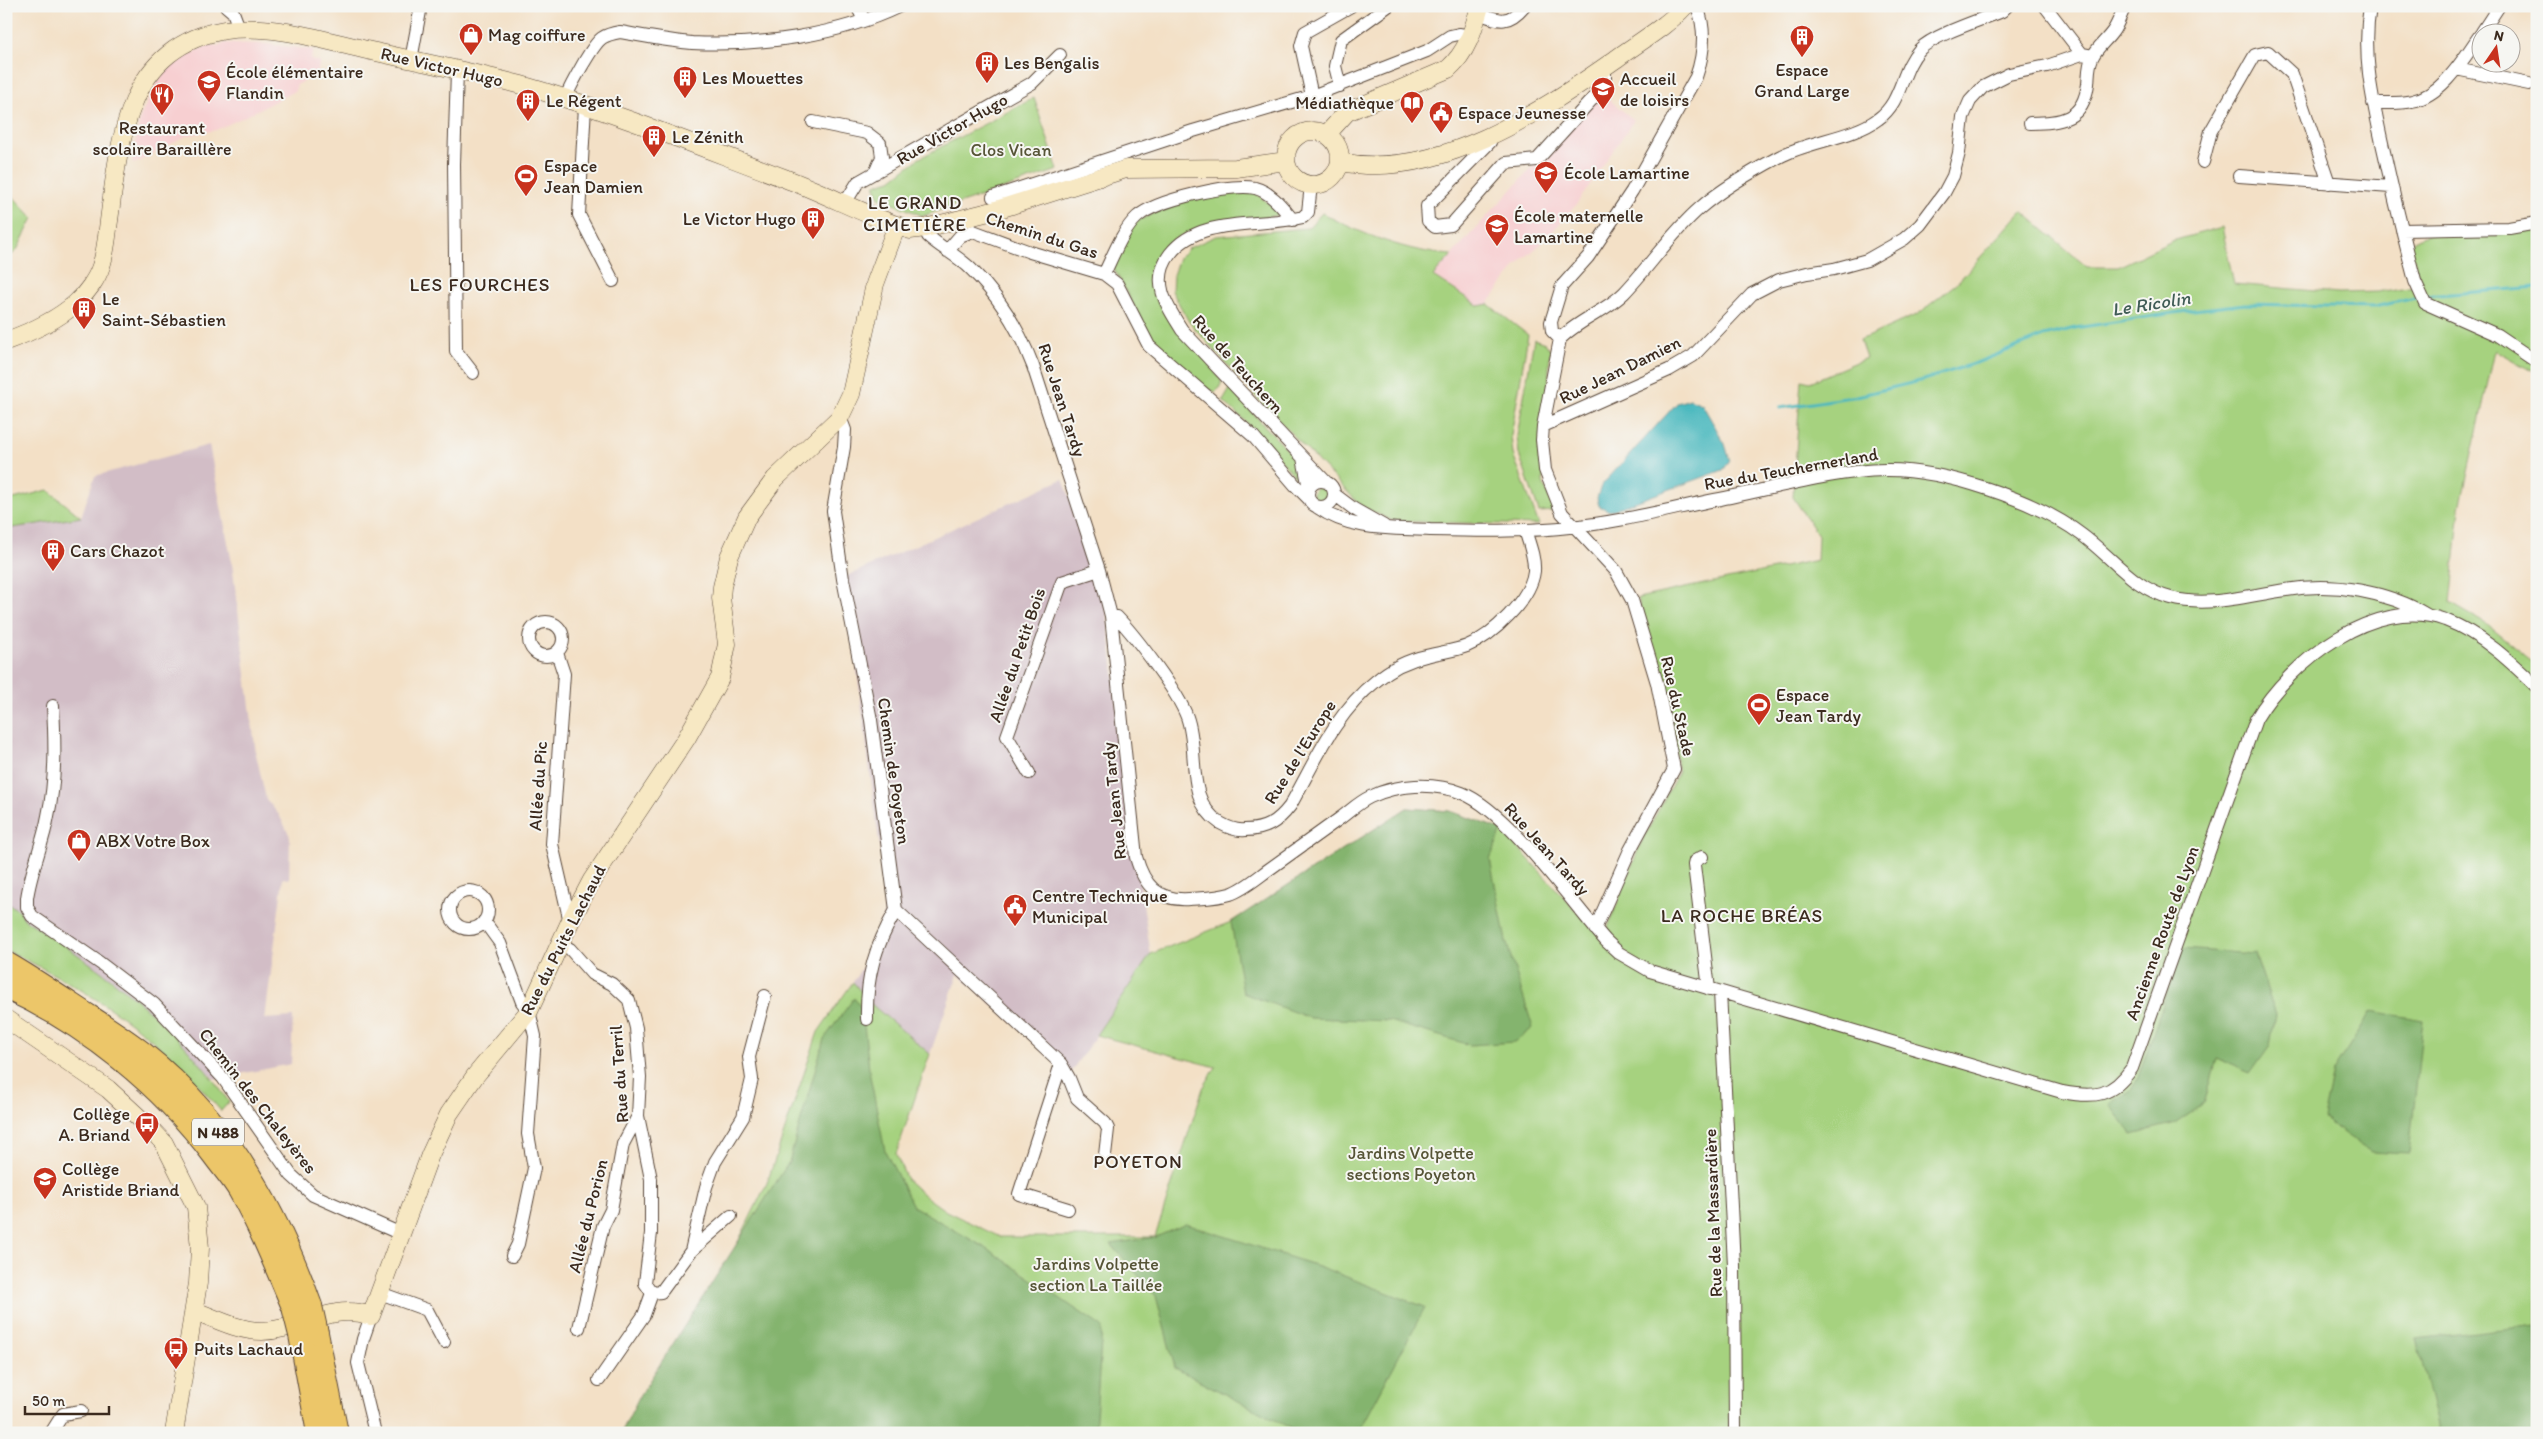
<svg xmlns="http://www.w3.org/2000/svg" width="2543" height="1439" font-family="Itim,sans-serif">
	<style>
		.built { fill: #f7cfd1 }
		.industrial { fill: #d2bdc6 }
		.green { fill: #a6d27f; stroke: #707e4e }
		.forest { fill: #84b46e; stroke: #606f46 }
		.water { fill: #49b8be; stroke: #42716e }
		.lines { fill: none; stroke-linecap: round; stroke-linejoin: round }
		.stream { stroke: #49b8be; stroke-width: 3 }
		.street-casing { stroke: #574537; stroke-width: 14 }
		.secondary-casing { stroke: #574537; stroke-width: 19 }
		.highway-casing { stroke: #574537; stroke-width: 24 }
		.street { stroke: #fff; stroke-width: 12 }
		.secondary { stroke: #f7e8c3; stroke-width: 18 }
		.highway { stroke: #ecc669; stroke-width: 22 }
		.highway-bridge-casing { stroke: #574537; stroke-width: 24; stroke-linecap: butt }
		.highway-bridge { stroke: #ecc669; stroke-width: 22 }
		.labels { text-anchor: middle; stroke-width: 4; stroke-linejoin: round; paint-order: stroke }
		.shield { fill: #f6f6f2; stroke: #73675e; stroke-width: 1 }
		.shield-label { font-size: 16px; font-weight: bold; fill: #3b2a1e }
		.poi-label { font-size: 18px; fill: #3b2a1e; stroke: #f6f6f2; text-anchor: start }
		.street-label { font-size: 18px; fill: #3b2a1e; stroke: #f6f6f2 }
		.park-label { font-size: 18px; fill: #565436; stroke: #f6f6f2 }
		.neighbourhood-label { font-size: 19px; letter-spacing: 1px; fill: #3b2a1e; stroke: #f6f6f2 }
		.water-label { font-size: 19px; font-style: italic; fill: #405c56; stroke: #f6f6f2 }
	</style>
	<rect width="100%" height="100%" fill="#f6f6f2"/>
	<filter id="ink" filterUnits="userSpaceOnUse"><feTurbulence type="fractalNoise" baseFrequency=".02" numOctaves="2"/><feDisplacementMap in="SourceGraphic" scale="10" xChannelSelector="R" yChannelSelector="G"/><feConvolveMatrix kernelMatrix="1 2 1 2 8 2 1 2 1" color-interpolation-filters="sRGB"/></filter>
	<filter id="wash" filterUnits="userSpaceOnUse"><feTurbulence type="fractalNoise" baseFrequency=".0096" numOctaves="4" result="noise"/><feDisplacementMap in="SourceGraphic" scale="20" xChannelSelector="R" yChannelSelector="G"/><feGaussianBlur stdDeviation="1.12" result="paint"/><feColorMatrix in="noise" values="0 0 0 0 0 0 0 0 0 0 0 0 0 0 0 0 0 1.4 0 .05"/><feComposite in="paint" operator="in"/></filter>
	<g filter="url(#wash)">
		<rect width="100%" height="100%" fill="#f3e0c6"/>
		<path class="built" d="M225,43L266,44L313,50L311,60L320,62L317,74L297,85L295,91L248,115L216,130L186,136L134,164L132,161L140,117L156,83L167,70L187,56L206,46H219Z
			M1601,93L1634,120L1576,205L1543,242L1517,265L1488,304L1479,306L1433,275Z"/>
		<path class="industrial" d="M209,445L232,563L256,754L266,799L279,815L290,836L289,879L283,878L265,1019L293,1017L291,1064L214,1079L180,1041L49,934L24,919L20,911L6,903V529L81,517L95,476Z
			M1063,479L1104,588L1136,857L1151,956L1070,1073L958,974L930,1054L871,1004L853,982L866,961L884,915V880L845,577Z"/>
		<path class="green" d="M1034,98L1058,170L923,216L880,198L874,185L891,180L918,159Z
			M6,189L33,218L17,250L6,260Z
			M1254,192L1279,211V215C1232,222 1137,223 1157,294L1221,380V387L1215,392L1204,387L1155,346L1113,267L1133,226L1139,220L1193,197Z
			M2022,211L2087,267H2118L2172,241L2222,227L2234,284L2339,293L2378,292L2420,285L2410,243L2426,235L2537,228V374L2495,350L2460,508L2450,603L2485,623L2537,665V1433H621L734,1250L767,1183L818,1032L853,982L871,1004L930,1054L896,1154L907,1180L925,1196L946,1211L1000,1237H1155L1203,1088L1216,1067L1096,1035L1151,954L1231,922L1407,808L1450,811L1502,830L1603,940L1640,845L1679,771L1638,598L1817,560L1818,535L1793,497L1801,380L1810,382L1866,358L1860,340L1918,314L1957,283Z
			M1322,213C1361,234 1407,252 1452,255L1433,276L1479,306L1488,304L1528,335L1511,436L1513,454L1539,525L1393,521L1361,506L1258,399L1189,322L1172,291L1173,275L1179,258L1189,248L1216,236L1308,228Z
			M1534,339L1545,343L1550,350L1543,482L1554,511L1539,512L1519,454L1517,436Z
			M1230,389L1292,455L1303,485L1245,421L1223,401Z
			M1313 494a8 8 0 1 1 16 0a8 8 0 1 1-16 0Z
			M48,490L81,517L6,529V501Z
			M6,903L20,911L24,919C103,969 176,1023 229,1102L221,1111C203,1090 184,1068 163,1050C117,1008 62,977 6,950Z"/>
		<path class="forest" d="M1407,808L1450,811L1502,830L1490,859L1506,941L1533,1028L1514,1042L1470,1045L1389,1021L1310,1018L1243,993L1231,922Z
			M2182,949L2255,954L2276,1015L2270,1045L2250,1073L2217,1059L2204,1104L2176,1123L2132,1134L2110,1104L2131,1090L2137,1080Z
			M854,998L862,1009L870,1076L885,1151L913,1206L989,1250L1102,1327L1095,1433H621L639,1397L789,1162L824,1039Z
			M2371,1011L2423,1020L2409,1154L2371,1152L2323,1119L2333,1072Z
			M1186,1224L1318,1266L1425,1307L1359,1432L1300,1433L1175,1368L1156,1296L1111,1244L1156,1237Z
			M2537,1325V1433H2440L2416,1339Z"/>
		<path class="water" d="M1690,399L1702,404L1725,444L1730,461L1723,470L1610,511L1599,506L1597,498L1601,486L1677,403Z"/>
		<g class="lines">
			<path class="stream" d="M2426,296L2537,287
				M1780,408L1857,396L1920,381L1976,363L2044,336L2075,328L2194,310L2245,304L2374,307L2420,297"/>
		</g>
	</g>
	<g filter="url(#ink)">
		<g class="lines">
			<defs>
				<path id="street" d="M226,6L233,12L239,28
					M857,6L864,20
					M2045,6L2082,54
					M2370,6C2362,54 2372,97 2382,143C2392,189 2403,235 2415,281L2425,303L2497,335L2537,362
					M1478,13C1500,21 1508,25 1524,6
					M2482,32L2499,6
					M411,60L421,6
					M2456,69L2529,84
					M457,71L454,164L456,351L473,373
					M1340,86L1335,66L1341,40L1388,6
					M1312,96L1301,46L1305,32L1351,6
					M565,99C570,87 592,45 602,38C608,34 614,33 620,32C644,36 668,41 692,43C760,46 838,36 900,6
					M2373,103C2386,103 2400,104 2412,101C2443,95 2464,58 2480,35
					M585,106L579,215L613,281
					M813,122L867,133L880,143L882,157L875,173
					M2030,123C2061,122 2083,121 2088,84C2089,75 2088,67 2092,58C2096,48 2107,40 2113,31C2118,24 2121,14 2125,6
					M1487,136L1490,142L1427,206L1428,221L1435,227L1451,225L1506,163L1537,160L1605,85V67
					M2203,162L2211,131L2255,55L2268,52L2292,74L2329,183
					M2239,176L2391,187
					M1311,185L1308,212L1303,217C1261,228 1200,215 1170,254C1150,280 1166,305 1182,330L1326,482
					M993,197L1193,131L1312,96L1427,51L1450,36L1459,34L1471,36
					M845,203L858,182L1032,83L1060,55
					M925,228L928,236C941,248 958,256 971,269C1000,297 1019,329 1033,366L1099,570L1111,616L1136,857C1144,885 1157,901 1189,899C1202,898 1217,898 1230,894C1243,890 1257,878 1268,870C1292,853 1315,836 1339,819C1349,812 1359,802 1370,797C1397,784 1433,782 1462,793C1509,812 1571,902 1606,941L1619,953L1650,971L2062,1092C2095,1098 2112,1097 2132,1068L2256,719C2290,662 2374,595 2445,620C2482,634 2510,661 2537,687
					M2402,230L2509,228L2537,223
					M947,251L960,236L973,231L1030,252L1104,274C1113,256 1122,231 1137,217C1156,200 1230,183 1255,188C1271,192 1283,208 1293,220
					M1104,274L1117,284L1149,346L1253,436L1295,485L1308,498
					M1560,339L1552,331L1551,322L1562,286L1588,257L1632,191L1696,77C1704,54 1706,29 1697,6
					M840,417L845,430L844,447L833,511L843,579L871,720L896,910L1061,1064L1069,1078L1077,1098L1105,1123L1108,1129L1105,1155
					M1543,426L1669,370L1693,356L1752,294L1779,280L1807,273L1834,269L1867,260L1904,239L1920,225L1944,193L1953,176L1959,153L1963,117L1970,101L1983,87L2009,74L2047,66L2082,54L2093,56
					M1303,458L1309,488
					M1308 494a13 13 0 1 1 26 0a13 13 0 1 1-26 0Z
					M1334,494L1354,509L1384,526
					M1317,507C1351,531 1390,528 1430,530C1476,531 1523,532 1569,527C1623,522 1677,507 1730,497C1780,487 1833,471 1885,470C1943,469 2036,500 2082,535C2112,557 2134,589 2171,598C2209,608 2248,595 2286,590C2333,582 2387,591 2427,615
					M1111,616L1117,617C1136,637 1178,692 1187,717C1200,753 1184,799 1220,823C1227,827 1237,831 1245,830C1265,830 1278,822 1290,806C1315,762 1335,713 1376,681C1390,669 1408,660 1426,656C1440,652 1454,651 1467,646C1492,636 1531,599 1534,571C1535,558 1529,543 1525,530
					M529 639a17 17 0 1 1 34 0a17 17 0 1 1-34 0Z
					M557,653L564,674L552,844L570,922
					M53,706C55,742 56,780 48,816C43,844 31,870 27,898V907L32,916L100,963L154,1004L223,1078L291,1175L313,1195L401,1234
					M1029,773L1007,736L1062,582L1099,570
					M1702,857L1695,861L1694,865L1709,989
					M450 910a19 19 0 1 1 38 0a19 19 0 1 1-38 0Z
					M484,921L500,943L522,1002L529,1011L535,1036L528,1134L534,1168L518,1244L512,1256
					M1595,929L1630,850L1674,769L1657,683L1632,600L1616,571L1562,513L1545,470L1542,440L1543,426L1560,339C1578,320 1605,312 1624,293C1650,266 1671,233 1700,208C1723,188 1751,172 1779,157C1808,141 1853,138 1878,119C1903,101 1900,71 1920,49C1935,34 1981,20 2002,11L2007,6
					M560,944L570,949L592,974L612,984L629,1000L636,1028L640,1077L638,1116L651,1179V1233L645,1283L652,1293
					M1720,992L1734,1265L1735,1433
					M867,1019C866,975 875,947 896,910
					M1061,1064L1019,1194L1068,1209
					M691,1251L706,1187L715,1162L743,1117L752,1079L749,1057L765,996
					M380,1293L427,1310L444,1342
					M652,1293L661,1292L691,1251L731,1216
					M371,1316L363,1339L358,1363L375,1433
					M579,1328L603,1226L611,1210L623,1144L638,1116
					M599,1380L644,1315L652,1293
					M51,1433L63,1414L81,1411"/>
				<path id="secondary" d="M1286 158a27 27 0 1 1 54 0a27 27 0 1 1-54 0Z
					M1327,134L1347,112L1448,69C1467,52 1473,31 1480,6
					M1340,162C1437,181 1539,113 1616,59C1639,42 1666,27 1685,6
					M6,341C31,332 56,321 76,303C86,294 97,279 101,266C106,252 107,235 109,221C114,182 118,141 133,104C149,63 181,37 225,30C273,23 325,41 371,51C421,62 472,72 521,85C609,110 698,146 784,178C827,194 867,216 910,230L925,228L993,211L1126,169L1236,168L1286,161
					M6,1019L108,1089L147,1125L164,1143L196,1207L200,1248L198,1283L174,1433
					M195,1311C216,1319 239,1331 262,1331C302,1330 330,1302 371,1316L430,1155L449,1114L475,1076L529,1011L570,922L592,880L686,739L720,678L727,644L721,598L722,587L729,557L747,517L775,479L840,417L851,394L875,284L897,225"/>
				<path id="highway" d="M6,963C29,976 49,990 71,1004C95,1020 120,1035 143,1053C224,1117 277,1210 311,1306
					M6,988C87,1025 161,1085 214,1156C222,1167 232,1178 239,1190C260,1227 276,1267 293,1307
					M317,1333L337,1433
					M300,1335L318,1433"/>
			</defs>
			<use href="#street" class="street-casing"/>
			<use href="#secondary" class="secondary-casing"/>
			<use href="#highway" class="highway-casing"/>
			<use href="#street" class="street"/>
			<use href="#secondary" class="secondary"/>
			<use href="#highway" class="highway"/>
			<defs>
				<path id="highway-bridge" d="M311,1306L317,1333
					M293,1307L300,1335"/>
			</defs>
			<use href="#highway-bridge" class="highway-bridge-casing"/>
			<use href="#highway-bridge" class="highway-bridge"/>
		</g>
	</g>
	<defs>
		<symbol id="shop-pin" viewBox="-11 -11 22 30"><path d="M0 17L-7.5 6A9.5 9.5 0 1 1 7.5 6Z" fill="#c8321e" stroke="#f6f6f2"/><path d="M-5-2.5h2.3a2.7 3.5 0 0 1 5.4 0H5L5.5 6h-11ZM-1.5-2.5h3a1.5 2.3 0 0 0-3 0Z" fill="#fff"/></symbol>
		<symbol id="building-pin" viewBox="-11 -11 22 30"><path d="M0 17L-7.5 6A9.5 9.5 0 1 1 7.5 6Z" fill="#c8321e" stroke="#f6f6f2"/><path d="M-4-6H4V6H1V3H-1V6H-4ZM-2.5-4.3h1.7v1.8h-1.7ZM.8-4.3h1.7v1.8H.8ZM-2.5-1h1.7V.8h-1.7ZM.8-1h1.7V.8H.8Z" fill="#fff"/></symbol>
		<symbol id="school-pin" viewBox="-11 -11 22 30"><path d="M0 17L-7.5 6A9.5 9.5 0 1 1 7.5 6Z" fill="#c8321e" stroke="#f6f6f2"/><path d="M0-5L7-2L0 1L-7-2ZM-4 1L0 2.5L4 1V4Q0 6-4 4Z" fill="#fff"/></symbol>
		<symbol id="restaurant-pin" viewBox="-11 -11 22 30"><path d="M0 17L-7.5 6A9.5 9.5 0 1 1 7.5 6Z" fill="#c8321e" stroke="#f6f6f2"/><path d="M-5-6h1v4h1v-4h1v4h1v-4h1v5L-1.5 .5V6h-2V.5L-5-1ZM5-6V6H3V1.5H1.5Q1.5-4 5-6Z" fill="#fff"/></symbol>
		<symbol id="library-pin" viewBox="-11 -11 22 30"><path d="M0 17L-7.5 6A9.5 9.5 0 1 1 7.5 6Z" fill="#c8321e" stroke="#f6f6f2"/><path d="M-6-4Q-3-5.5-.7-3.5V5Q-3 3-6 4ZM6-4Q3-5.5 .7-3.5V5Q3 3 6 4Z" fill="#fff"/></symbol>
		<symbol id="civic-pin" viewBox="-11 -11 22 30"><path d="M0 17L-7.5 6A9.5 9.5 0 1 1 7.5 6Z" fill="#c8321e" stroke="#f6f6f2"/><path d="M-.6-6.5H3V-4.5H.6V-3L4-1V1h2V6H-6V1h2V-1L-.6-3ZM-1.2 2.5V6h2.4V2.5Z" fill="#fff"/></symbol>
		<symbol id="stadium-pin" viewBox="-11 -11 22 30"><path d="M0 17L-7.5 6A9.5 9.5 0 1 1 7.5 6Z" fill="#c8321e" stroke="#f6f6f2"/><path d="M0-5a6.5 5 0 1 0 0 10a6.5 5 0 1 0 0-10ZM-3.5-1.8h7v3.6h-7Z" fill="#fff"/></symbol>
		<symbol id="bus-pin" viewBox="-11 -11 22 30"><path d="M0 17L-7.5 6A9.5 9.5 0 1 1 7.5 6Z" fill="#c8321e" stroke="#f6f6f2"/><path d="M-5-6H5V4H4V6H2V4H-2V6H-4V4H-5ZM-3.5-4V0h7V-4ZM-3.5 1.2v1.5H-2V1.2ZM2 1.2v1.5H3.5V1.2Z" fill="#fff"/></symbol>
	</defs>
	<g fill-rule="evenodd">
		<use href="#shop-pin" x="457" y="21" width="28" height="38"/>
		<use href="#building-pin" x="1788" y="23" width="28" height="38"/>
		<use href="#building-pin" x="973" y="49" width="28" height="38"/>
		<use href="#building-pin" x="671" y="64" width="28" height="38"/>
		<use href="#school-pin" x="195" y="68" width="28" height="38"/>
		<use href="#school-pin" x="1589" y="75" width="28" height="38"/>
		<use href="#restaurant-pin" x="148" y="81" width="28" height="38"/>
		<use href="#building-pin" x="514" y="87" width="28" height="38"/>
		<use href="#library-pin" x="1398" y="89" width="28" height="38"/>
		<use href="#civic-pin" x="1427" y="99" width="28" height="38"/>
		<use href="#building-pin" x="640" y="123" width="28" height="38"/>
		<use href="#school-pin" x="1532" y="159" width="28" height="38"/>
		<use href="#stadium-pin" x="512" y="162" width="28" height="38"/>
		<use href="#building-pin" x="799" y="205" width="28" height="38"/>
		<use href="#school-pin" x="1483" y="212" width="28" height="38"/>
		<use href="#building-pin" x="70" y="295" width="28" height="38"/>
		<use href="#building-pin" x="39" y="537" width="28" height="38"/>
		<use href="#stadium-pin" x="1745" y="691" width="28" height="38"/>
		<use href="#shop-pin" x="65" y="827" width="28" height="38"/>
		<use href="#civic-pin" x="1001" y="892" width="28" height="38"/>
		<use href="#bus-pin" x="133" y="1110" width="28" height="38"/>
		<use href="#school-pin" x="31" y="1165" width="28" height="38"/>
		<use href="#bus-pin" x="162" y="1335" width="28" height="38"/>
	</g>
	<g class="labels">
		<rect class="shield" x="192" y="1118.5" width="52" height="27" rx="4"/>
		<g class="shield-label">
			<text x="218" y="1138">N 488</text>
		</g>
		<g class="poi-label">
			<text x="488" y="41">Mag coiffure</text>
			<text x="1004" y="69">Les Bengalis</text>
			<text x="1802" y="76" text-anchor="middle">Espace<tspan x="1802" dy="21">Grand Large</tspan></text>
			<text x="226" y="78">École élémentaire<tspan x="226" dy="21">Flandin</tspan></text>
			<text x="702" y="84">Les Mouettes</text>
			<text x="1620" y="85">Accueil<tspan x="1620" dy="21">de loisirs</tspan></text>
			<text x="546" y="107">Le Régent</text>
			<text x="1394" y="109" text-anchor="end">Médiathèque</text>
			<text x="1458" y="119">Espace Jeunesse</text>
			<text x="162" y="134" text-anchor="middle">Restaurant<tspan x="162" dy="21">scolaire Baraillère</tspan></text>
			<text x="672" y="143">Le Zénith</text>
			<text x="544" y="172">Espace<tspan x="544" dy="21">Jean Damien</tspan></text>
			<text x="1564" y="179">École Lamartine</text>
			<text x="1514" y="222">École maternelle<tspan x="1514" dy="21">Lamartine</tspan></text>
			<text x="796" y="225" text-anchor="end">Le Victor Hugo</text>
			<text x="102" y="305">Le<tspan x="102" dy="21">Saint-Sébastien</tspan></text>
			<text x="70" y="557">Cars Chazot</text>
			<text x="1776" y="701">Espace<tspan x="1776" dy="21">Jean Tardy</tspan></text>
			<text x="96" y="847">ABX Votre Box</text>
			<text x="1032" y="902">Centre Technique<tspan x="1032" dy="21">Municipal</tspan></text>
			<text x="130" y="1120" text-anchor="end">Collège<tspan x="130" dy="21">A. Briand</tspan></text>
			<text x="62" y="1175">Collège<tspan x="62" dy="21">Aristide Briand</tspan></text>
			<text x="194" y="1355">Puits Lachaud</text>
		</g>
		<g class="street-label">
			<text transform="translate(442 67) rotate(13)" y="6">Rue Victor Hugo</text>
			<text transform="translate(952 129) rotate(-30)" y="6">Rue Victor Hugo</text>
			<text transform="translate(1042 235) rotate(18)" y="6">Chemin du Gas</text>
			<text transform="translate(1238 364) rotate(48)" y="6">Rue de Teuchern</text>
			<text transform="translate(1620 370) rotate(-26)" y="6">Rue Jean Damien</text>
			<text transform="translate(1062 400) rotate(72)" y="6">Rue Jean Tardy</text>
			<text transform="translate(1791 469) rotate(-10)" y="6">Rue du Teuchernerland</text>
			<text transform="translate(1017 655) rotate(-71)" y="6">Allée du Petit Bois</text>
			<text transform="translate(1678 706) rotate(77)" y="6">Rue du Stade</text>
			<text transform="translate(1300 752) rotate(-58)" y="6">Rue de l'Europe</text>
			<text transform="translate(894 771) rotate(82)" y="6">Chemin de Poyeton</text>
			<text transform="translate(538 786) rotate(-86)" y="6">Allée du Pic</text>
			<text transform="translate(1114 801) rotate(-96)" y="6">Rue Jean Tardy</text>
			<text transform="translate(1547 849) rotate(48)" y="6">Rue Jean Tardy</text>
			<text transform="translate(2162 933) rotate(-70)" y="6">Ancienne Route de Lyon</text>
			<text transform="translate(563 940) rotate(-63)" y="6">Rue du Puits Lachaud</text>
			<text transform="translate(619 1074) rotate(-94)" y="6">Rue du Terril</text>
			<text transform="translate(258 1101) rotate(52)" y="6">Chemin des Chaleyères</text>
			<text transform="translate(1713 1213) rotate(-92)" y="6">Rue de la Massardière</text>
			<text transform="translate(588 1216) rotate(-76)" y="6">Allée du Porion</text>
		</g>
		<g class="park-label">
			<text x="1011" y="156">Clos Vican</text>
			<text x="1411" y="1159">Jardins Volpette<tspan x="1411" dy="21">sections Poyeton</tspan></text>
			<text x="1096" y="1270">Jardins Volpette<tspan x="1096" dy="21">section La Taillée</tspan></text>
		</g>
		<g class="neighbourhood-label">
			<text x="915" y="209">LE GRAND<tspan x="915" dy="22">CIMETIÈRE</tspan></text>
			<text x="480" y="291">LES FOURCHES</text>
			<text x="1742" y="922">LA ROCHE BRÉAS</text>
			<text x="1138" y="1168">POYETON</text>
		</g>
		<g class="water-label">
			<text transform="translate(2151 303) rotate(-9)" y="7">Le Ricolin</text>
		</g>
	</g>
	<rect width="2543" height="1439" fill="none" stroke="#f6f6f2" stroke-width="25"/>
	<g transform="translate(2496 48) rotate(13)"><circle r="24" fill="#f6f6f2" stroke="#aba49d"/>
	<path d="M0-4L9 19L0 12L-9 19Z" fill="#c8321e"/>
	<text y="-8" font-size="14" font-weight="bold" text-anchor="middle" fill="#3b2a1e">N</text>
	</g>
	<path d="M25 1406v8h84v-8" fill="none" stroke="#3b2a1e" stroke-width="2.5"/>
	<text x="32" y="1406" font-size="15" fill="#3b2a1e" stroke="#f6f6f2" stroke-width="4" paint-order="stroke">50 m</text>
</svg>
